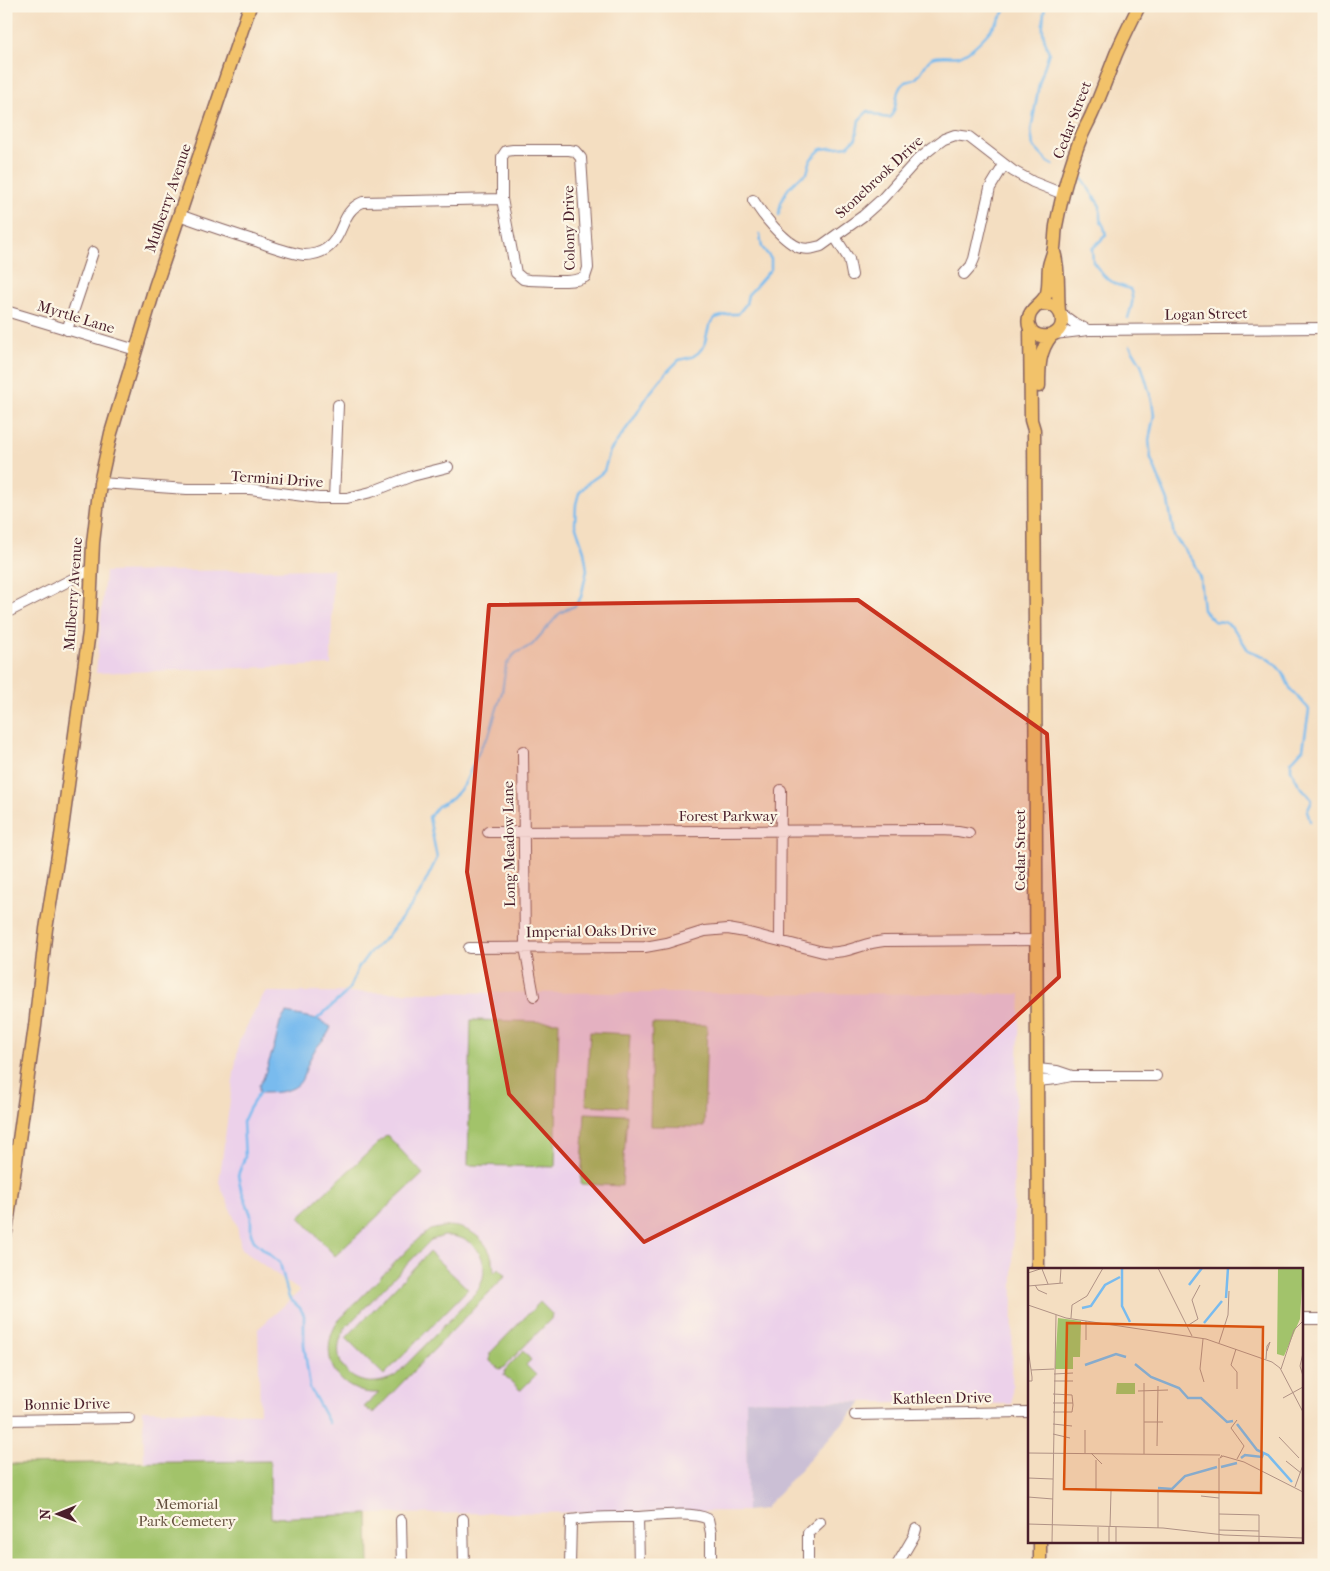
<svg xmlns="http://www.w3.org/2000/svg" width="1330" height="1571" font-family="'IM FELL French Canon',serif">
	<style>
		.built { fill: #ecd1ea }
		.industrial { fill: #cbbfd5 }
		.green { fill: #a2c36b; stroke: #76714b; fill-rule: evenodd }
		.water { fill: #79bbee; stroke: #626d8c }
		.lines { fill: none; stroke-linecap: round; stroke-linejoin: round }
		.stream { stroke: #79bbee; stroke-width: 2.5 }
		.minor-casing { stroke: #866260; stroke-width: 12 }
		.major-casing { stroke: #866260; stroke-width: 15 }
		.minor { stroke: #fff; stroke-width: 10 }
		.major { stroke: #f2c26a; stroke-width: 12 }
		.marked { fill: #c8321e; fill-opacity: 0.2; stroke: #c8321e; stroke-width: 4; stroke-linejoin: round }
		.labels { text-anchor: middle; stroke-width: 4.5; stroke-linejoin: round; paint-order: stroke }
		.street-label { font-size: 15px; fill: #4a1f2b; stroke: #fcf5e5 }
		.park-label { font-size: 15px; fill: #64503e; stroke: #fcf5e5 }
		.inset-river { fill: none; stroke: #79bbee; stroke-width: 2.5 }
		.inset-road { fill: none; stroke: #b09285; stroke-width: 1 }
		.view { fill: #d8530f; fill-opacity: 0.15; stroke: #d8530f; stroke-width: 2.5 }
		.inset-edge { fill: none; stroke: #4a1f2b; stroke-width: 2.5 }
	</style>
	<rect width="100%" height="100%" fill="#fcf5e5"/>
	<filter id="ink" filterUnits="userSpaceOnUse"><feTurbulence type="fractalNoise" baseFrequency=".02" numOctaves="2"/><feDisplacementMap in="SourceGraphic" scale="10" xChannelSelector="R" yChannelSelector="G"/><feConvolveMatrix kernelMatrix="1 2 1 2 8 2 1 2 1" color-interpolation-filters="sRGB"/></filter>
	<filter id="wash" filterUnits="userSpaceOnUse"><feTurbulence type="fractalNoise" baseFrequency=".0096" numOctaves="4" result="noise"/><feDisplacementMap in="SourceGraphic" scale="20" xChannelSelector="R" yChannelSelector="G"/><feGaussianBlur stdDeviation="1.12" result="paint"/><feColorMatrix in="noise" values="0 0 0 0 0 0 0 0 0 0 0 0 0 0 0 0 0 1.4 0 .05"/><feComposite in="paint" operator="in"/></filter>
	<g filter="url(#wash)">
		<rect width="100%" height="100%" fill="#f4dec1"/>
		<path class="built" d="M333,569L331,665L96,673L105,572Z
			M265,992L1021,994L1014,1138L1012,1404L746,1400L747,1511L368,1514L271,1518L270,1461L144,1462L143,1410L260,1413L258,1329L300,1291L241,1249L237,1225L219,1182L230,1100L239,1041Z"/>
		<path class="industrial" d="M746,1400L862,1402L764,1509L747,1511Z"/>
		<path class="green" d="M471,1020L559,1022L555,1167L468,1165Z
			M652,1024L707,1025L704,1127L650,1126Z
			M590,1032L630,1034L626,1107L586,1105Z
			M585,1113L627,1115L622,1186L581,1184Z
			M387,1135L423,1174L335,1256L299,1217Z
			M448,1226C475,1227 494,1246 494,1273L499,1268L506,1275L373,1413L364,1407L379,1393C371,1393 363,1393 355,1389C327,1377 322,1343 339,1320L418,1239L430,1230ZM444,1236C478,1234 495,1266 476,1293L395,1376C358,1396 324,1365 345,1328L425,1246L431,1240Z
			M429,1252L468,1289L384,1375L346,1338Z
			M540,1302L552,1314L551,1319L503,1368L499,1369L490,1361V1353Z
			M523,1351L531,1360L526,1365L536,1375L521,1390H520L504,1375L505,1370Z
			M270,1461L271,1518L368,1514L369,1565H6V1464Z"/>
		<path class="water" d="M286,1013L317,1019L331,1027C327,1038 318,1044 313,1053C308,1061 306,1071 302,1079C296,1093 272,1093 259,1093V1085L263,1079L275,1044L280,1022Z"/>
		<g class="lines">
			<path class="stream" d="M1045,6C1042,27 1041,32 1049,52L1039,84L1031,131L1033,146L1049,163L1053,165
				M1081,177L1100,206V219L1104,227L1106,235L1092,249L1093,262L1104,276L1115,284L1130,289C1135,300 1131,307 1128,318
				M779,215C780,196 791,182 807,173L811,159L821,149L848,146L856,138L859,120L868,111L882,117L890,118C899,109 893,91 904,83C907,81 912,81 915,79C922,74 925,62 932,58C941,54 951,58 959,56C975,51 1000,21 1007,6
				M1130,346L1141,364L1152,401L1154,416L1149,440L1151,459L1168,501L1174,536L1193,561L1200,578L1203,610L1214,621L1224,622L1231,626L1238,634L1248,650L1265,657L1275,664L1283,673L1291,690L1308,708L1309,710L1303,749L1291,762V770L1298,783L1312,800L1307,811L1310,821
				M317,1019L345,994L350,987L358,968L369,953L383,941L413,904L421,891L437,858L429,817L438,806L453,798L464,785L482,745L489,735L502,692L506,665L512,657L516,653L532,645L559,614L567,609L575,606L581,597L587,570L584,551L575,524L576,504L579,493L589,482L598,476L604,471L610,451L632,421L649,394L667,372L679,360L692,357L698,353L704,346L709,326L715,318L729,314H738L746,304L748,295L771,269V259L762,247L760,234
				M259,1093L249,1109L243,1122L245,1157L238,1175L241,1189L251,1215V1234L254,1241L280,1263L289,1298L300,1308L304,1315V1345L310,1388L329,1423"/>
		</g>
	</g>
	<g filter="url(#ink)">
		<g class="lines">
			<defs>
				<path id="minor" d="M513,150H569L575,151L581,158L588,268L585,277C572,284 545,280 529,280L523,279L516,273L502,199V157L506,151Z
					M753,200C762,214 784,243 801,248C808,250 814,248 821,246L863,216L882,199L918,159L933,147L944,139L955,135L969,137L1013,171L1033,182L1063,194
					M179,215C204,224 230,233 256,241C271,246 288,253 304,255C312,255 320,253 326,249C345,236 340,211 363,202L502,199
					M835,237L849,259L852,275
					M964,274L971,266L974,259L990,188L1004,165
					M6,311L136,350
					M1060,313L1074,323L1088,330
					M67,330L93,252
					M1054,334L1089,330L1324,328
					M100,483L187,489H250L319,498H347L371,492L412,476L448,467
					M334,498L338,405
					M6,613L92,569
					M523,751L525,947L534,996
					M488,832L941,830L958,831L969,833
					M780,941L781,790
					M469,948L645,947L667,943L705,931L728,929L745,932L823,952C846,955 861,943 884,941L1037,940
					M1037,1069L1057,1071L1072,1076H1156
					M1037,1081L1057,1079L1071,1076
					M1301,1319H1324
					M855,1415L1029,1412
					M6,1420L129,1418
					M638,1517L639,1565
					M463,1519L464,1565
					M401,1520L402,1565
					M570,1565L571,1520C593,1516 615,1517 637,1517C655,1516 692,1511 708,1519L711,1533V1565
					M808,1565V1533L820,1522
					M897,1565L914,1536L916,1529"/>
				<path id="major" d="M1054,252C1060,271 1057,291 1059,311
					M1039,305C1043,304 1047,304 1050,305C1055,306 1059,310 1061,315C1069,342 1023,344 1029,317C1031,307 1043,304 1047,293C1049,285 1048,275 1049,266C1050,260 1053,255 1054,248C1055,241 1055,233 1056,226C1062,195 1070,164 1082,135C1085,128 1089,121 1092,114C1101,95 1108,74 1116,54C1123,38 1131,22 1139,6
					M1030,327L1031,420L1034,430L1038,1270
					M1039,386C1039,367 1039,351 1051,336
					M6,1232L35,1026L46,929L61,836L89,632L93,543L100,483L111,433L155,287L250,6
					M1040,1565V1542"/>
			</defs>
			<use href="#minor" class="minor-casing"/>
			<use href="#major" class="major-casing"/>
			<use href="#minor" class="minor"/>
			<use href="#major" class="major"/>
		</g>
	</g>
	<path class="marked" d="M858,600L1047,734L1059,977L926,1100L644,1242L509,1094L467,872L489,605Z"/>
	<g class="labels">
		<g class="street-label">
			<text transform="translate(1072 120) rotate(-69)" y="5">Cedar Street</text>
			<text transform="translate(879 177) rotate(-43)" y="5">Stonebrook Drive</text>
			<text transform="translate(168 198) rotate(-71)" y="5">Mulberry Avenue</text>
			<text transform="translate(569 228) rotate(-91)" y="5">Colony Drive</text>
			<text transform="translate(1206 314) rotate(-1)" y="5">Logan Street</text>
			<text transform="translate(76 317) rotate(17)" y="5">Myrtle Lane</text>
			<text transform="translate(277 479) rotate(4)" y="5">Termini Drive</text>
			<text transform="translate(73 594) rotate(-86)" y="5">Mulberry Avenue</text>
			<text x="728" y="821">Forest Parkway</text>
			<text transform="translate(509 844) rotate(-91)" y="5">Long Meadow Lane</text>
			<text transform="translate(1020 850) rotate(-90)" y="5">Cedar Street</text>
			<text transform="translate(591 931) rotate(-1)" y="5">Imperial Oaks Drive</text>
			<text transform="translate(942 1398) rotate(-1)" y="5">Kathleen Drive</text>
			<text transform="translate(67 1404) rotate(-1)" y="5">Bonnie Drive</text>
		</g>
		<g class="park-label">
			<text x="187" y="1509">Memorial<tspan x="187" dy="17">Park Cemetery</tspan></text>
		</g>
	</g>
	<g transform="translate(1028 1268)">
		<rect width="275" height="275" fill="#f4dec1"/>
		<path d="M250,0H275L272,51L256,88L249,86ZM30,50L53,53L52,89H45V101H27ZM89,115H107V126H88Z" fill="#a2c36b"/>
		<path class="inset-river" d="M94,0V38L102,54M161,17L174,0M198,30L200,0M54,40L63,38L77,17L92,9M176,55L194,33M107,96L123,109L151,120L160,130H173L199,154L205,153M57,97L88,86L98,89M209,156L229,182L240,187L264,214M213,190L217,187L234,189L235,186M193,199L209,195M130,220L144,221L157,208L189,199"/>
		<path class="inset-road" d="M130,0L164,68M14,1L20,16M0,5L15,0M32,15L33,0M7,17L10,22L19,26M0,18L35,15M0,37L38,50L178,71L244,94L252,100L275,144M43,50L44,37L59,28L75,0M159,58L170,51L164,32L172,17M175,71L172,101L176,114M58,72V53M191,75L200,47L201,23M0,80L4,109V113H0M208,81L203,97L209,104V121M275,85L272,98L275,108M238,91L239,78L242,74L239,83M253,101L266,62L275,53M3,102L26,101M26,106L45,105M26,113H45M110,123L140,122M255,130L275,119M25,135H45M25,144H44L45,137L44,127L25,126M209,152L203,160L216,178L209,191M116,154H135M25,156L44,158M57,162V185M25,166L42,170M251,169L271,190M129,178L130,118M0,185L192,187M63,185L74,196M116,186V115M194,187L192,190L195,188L216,194L275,224M258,193L273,205M0,210L25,211M267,219L275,197M68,222V192M173,228L191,230M0,229L25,231M191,246L231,247V275M0,256L135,260L196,267M82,259L83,223M130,260V224M191,262L231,263M196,267L275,270M24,275L28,47M70,275V259M81,275V259M88,275V259M191,275V190"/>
		<path class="view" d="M39,55L235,59L233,225L36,221Z"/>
		<rect width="275" height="275" class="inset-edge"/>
	</g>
	<rect width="1330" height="1571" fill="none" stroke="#fcf5e5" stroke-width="25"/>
	<g transform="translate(58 1514) rotate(269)" stroke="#fcf5e5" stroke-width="4" paint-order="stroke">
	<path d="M0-4L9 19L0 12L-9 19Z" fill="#4a1f2b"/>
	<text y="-8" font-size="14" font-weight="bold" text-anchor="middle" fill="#4a1f2b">N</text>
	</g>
</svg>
